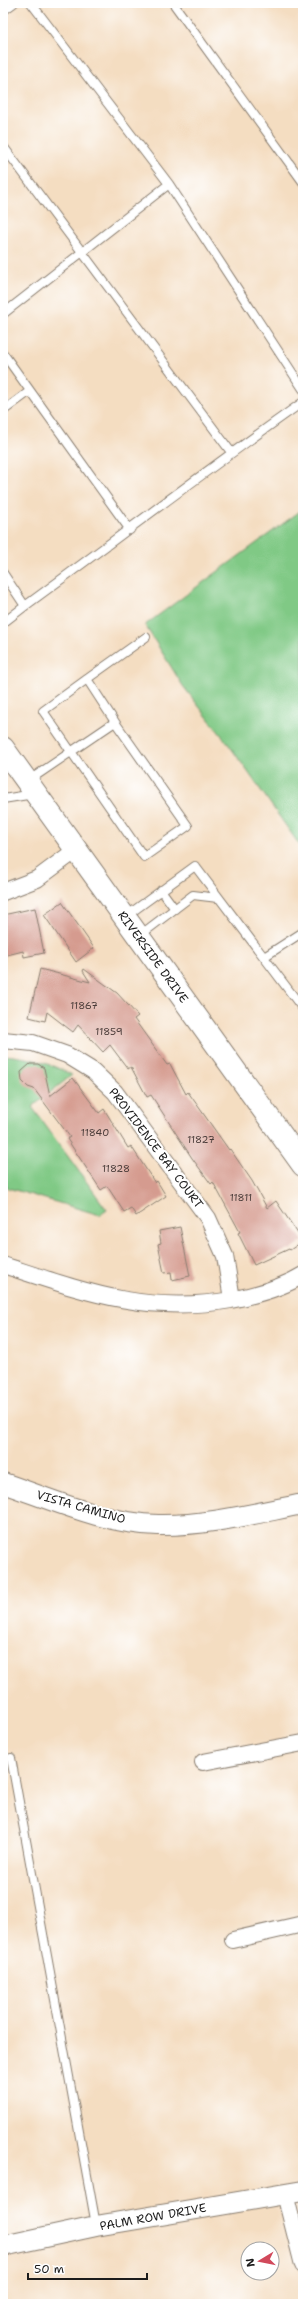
<svg xmlns="http://www.w3.org/2000/svg" width="306" height="2307" font-family="'Shantell Sans',sans-serif">
	<style>
		.green { fill: #80c985; stroke: #4e7250 }
		.building { fill: #d59b8f }
		.lines { fill: none; stroke-linecap: round; stroke-linejoin: round }
		.service-casing { stroke: #887c6e; stroke-width: 10 }
		.minor-casing { stroke: #887c6e; stroke-width: 18 }
		.tertiary-casing { stroke: #887c6e; stroke-width: 22 }
		.secondary-casing { stroke: #887c6e; stroke-width: 24 }
		.service { stroke: #fff; stroke-width: 8 }
		.minor { stroke: #fff; stroke-width: 16 }
		.tertiary { stroke: #fff; stroke-width: 20 }
		.secondary { stroke: #fff; stroke-width: 22 }
		.labels { text-anchor: middle; stroke-width: 4; stroke-linejoin: round; paint-order: stroke }
		.number-label { font-size: 10px; fill: #4a3c39 }
		.street-label { font-size: 12px; fill: #1c1c1c; stroke: #fff }
	</style>
	<rect width="100%" height="100%" fill="#fff"/>
	<filter id="ink" filterUnits="userSpaceOnUse"><feTurbulence type="fractalNoise" baseFrequency=".025" numOctaves="2"/><feDisplacementMap in="SourceGraphic" scale="8" xChannelSelector="R" yChannelSelector="G"/><feConvolveMatrix kernelMatrix="1 2 1 2 8 2 1 2 1" color-interpolation-filters="sRGB"/></filter>
	<filter id="wash" filterUnits="userSpaceOnUse"><feTurbulence type="fractalNoise" baseFrequency=".012" numOctaves="4" result="noise"/><feDisplacementMap in="SourceGraphic" scale="16" xChannelSelector="R" yChannelSelector="G"/><feGaussianBlur stdDeviation="0.9" result="paint"/><feColorMatrix in="noise" values="0 0 0 0 0 0 0 0 0 0 0 0 0 0 0 0 0 1.4 0 .05"/><feComposite in="paint" operator="in"/></filter>
	<g filter="url(#wash)">
		<rect width="100%" height="100%" fill="#f4ddc1"/>
		<path class="green" d="M303,509V850L229,745L183,686L145,625Z
			M3,1055C30,1057 49,1063 72,1075L32,1107L107,1210L100,1215L8,1188L3,1181Z"/>
		<g id="blocks">
			<path class="building" d="M62,902L94,948L76,962L44,915Z
				M35,908L44,953L24,957L23,951L3,956V915Z
				M40,969L90,982L83,971L84,969L117,993L138,1016L134,1019L167,1065L170,1064L186,1094L188,1092L229,1150L230,1149L252,1181L267,1208L276,1201L303,1241L290,1250L289,1249L254,1265L238,1233L240,1232L213,1182L211,1184L192,1158L151,1095L147,1097L131,1067L128,1069L110,1045L103,1052L78,1025L73,1032L47,1012L45,1021L29,1017Z
				M30,1064H38L44,1068L50,1096L73,1078L99,1113L104,1109L128,1148L131,1146L155,1183L157,1181L166,1196L136,1216L131,1208L124,1212L107,1186L101,1190L67,1139L70,1137L34,1089L28,1087L22,1081L21,1072Z
				M180,1227L190,1276L172,1280L171,1272L164,1273L158,1244L161,1243L159,1231Z"/>
		</g>
	</g>
	<g filter="url(#ink)">
		<use href="#blocks" fill-opacity="0" stroke="#887c6e" stroke-width="1"/>
		<g class="lines">
			<defs>
				<path id="service" d="M31,3L169,184L303,389
					M173,3L303,182
					M3,11L14,3
					M3,146L231,452
					M3,314L169,184
					M3,353L130,530
					M3,411L30,391
					M3,573L25,606C118,538 209,468 303,402
					M3,623L25,606
					M87,679L43,711L144,857L188,826L115,722
					M28,781L115,722L87,679L146,637
					M3,799L34,794
					M161,890L175,909
					M125,917L195,866L303,1009
					M139,936L193,895L218,898
					M264,957L303,932
					M11,1758L96,2225"/>
				<path id="minor" d="M3,892L37,879L76,850
					M3,1040L33,1043L67,1055L93,1071L115,1092L208,1218L225,1256L232,1299
					M3,1265C83,1291 145,1315 231,1300C256,1295 282,1288 303,1275
					M203,1762L303,1743
					M233,1940L303,1924
					M285,2194L303,2265"/>
				<path id="tertiary" d="M3,1483C53,1500 106,1524 158,1525C207,1526 256,1513 303,1504
					M3,2246L96,2226L303,2191"/>
				<path id="secondary" d="M3,748L303,1165"/>
			</defs>
			<use href="#service" class="service-casing"/>
			<use href="#minor" class="minor-casing"/>
			<use href="#tertiary" class="tertiary-casing"/>
			<use href="#secondary" class="secondary-casing"/>
			<use href="#service" class="service"/>
			<use href="#minor" class="minor"/>
			<use href="#tertiary" class="tertiary"/>
			<use href="#secondary" class="secondary"/>
		</g>
	</g>
	<g class="labels">
		<g class="number-label">
			<text x="84" y="1009">11867</text>
			<text x="109" y="1035">11859</text>
			<text x="95" y="1136">11840</text>
			<text x="201" y="1143">11827</text>
			<text x="116" y="1172">11828</text>
			<text x="241" y="1201">11811</text>
		</g>
		<g class="street-label">
			<text transform="translate(153 957) rotate(54)" y="4">RIVERSIDE DRIVE</text>
			<text transform="translate(156 1148) rotate(53)" y="4">PROVIDENCE BAY COURT</text>
			<text transform="translate(81 1507) rotate(16)" y="4">VISTA CAMINO</text>
			<text transform="translate(153 2217) rotate(-10)" y="4">PALM ROW DRIVE</text>
		</g>
	</g>
	<rect width="306" height="2307" fill="none" stroke="#fff" stroke-width="16"/>
	<g transform="translate(260 2261) rotate(260)"><circle r="19" fill="#ffffff" stroke="#a4a4a4"/>
	<path d="M0-3L7 15L0 10L-7 15Z" fill="#d1495b"/>
	<text y="-6" font-size="11" font-weight="bold" text-anchor="middle" fill="#1c1c1c">N</text>
	</g>
	<path d="M28 2273v6h119v-6" fill="none" stroke="#1c1c1c" stroke-width="2"/>
	<text x="34" y="2273" font-size="12" fill="#1c1c1c" stroke="#ffffff" stroke-width="3" paint-order="stroke">50 m</text>
</svg>
